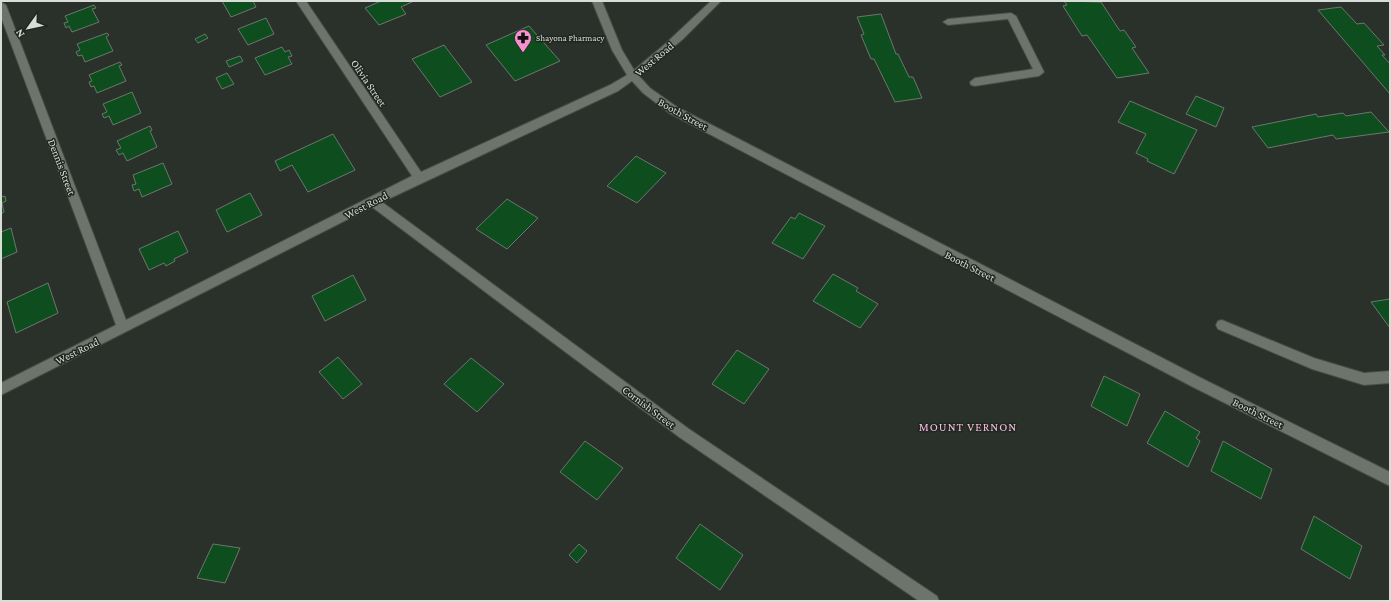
<svg xmlns="http://www.w3.org/2000/svg" width="1391" height="602" font-family="'Crimson Pro',serif">
	<style>
		.building { fill: #0e4d1d; stroke: #6d766e }
		.lines { fill: none; stroke-linecap: round; stroke-linejoin: round }
		.lane-casing { stroke: #454c46; stroke-width: 2 }
		.street-casing { stroke: #454c46; stroke-width: 2 }
		.lane { fill: #6c746c; fill-rule: evenodd }
		.street { fill: #6c746c; fill-rule: evenodd }
		.labels { text-anchor: middle; stroke-width: 3; stroke-linejoin: round; paint-order: stroke }
		.far-poi-label { font-size: 9px; fill: #d8ddd8; stroke: #202720; text-anchor: start }
		.street-label { font-size: 11px; fill: #d8ddd8; stroke: #202720 }
		.neighbourhood-label { font-size: 12px; letter-spacing: 1px; fill: #f9bee1; stroke: #202720 }
	</style>
	<rect width="100%" height="100%" fill="#2a312a"/>
	<path class="building" d="M222,1H253L256,7L231,17Z
		M381,1H414L401,7L406,14L379,25L365,8Z
		M1064,1L1101,2L1120,31L1124,30L1136,47L1132,48L1149,73L1117,78L1087,35L1082,36L1063,6L1067,5Z
		M94,5L96,8L92,9L99,22L72,32L69,26L66,28L64,23L68,22L65,16Z
		M1341,7L1357,24L1364,23L1384,45L1377,46L1385,55H1382L1390,64V94L1318,10Z
		M881,14L896,54H898L909,77H913L922,98L895,102L874,59H871L861,35L864,34L857,17Z
		M266,18L274,34L248,45L238,29Z
		M529,26L560,61L515,81L486,45Z
		M107,33L109,35L106,37L113,51L85,62L82,55L78,56L76,52L80,50L77,44Z
		M205,34L208,38L198,43L195,39Z
		M444,45L472,82L440,97L412,59Z
		M282,47L285,52L289,50L292,56L288,57L292,64L265,75L255,58Z
		M240,56L243,61L229,67L226,61Z
		M120,62L122,65L119,66L126,81L97,93L94,86L91,87L89,82L92,81L89,75Z
		M227,73L234,84L222,89L216,78Z
		M132,92L141,113L113,125L109,116L104,118L102,114L107,112L103,104Z
		M1196,96L1224,108L1216,127L1186,114Z
		M1130,101L1197,130L1174,174L1147,161L1148,159L1136,153L1146,134L1118,122Z
		M1371,112L1389,132L1336,139L1333,135L1268,148L1252,127L1316,114L1318,117L1343,113L1346,116Z
		M150,126L152,130L150,131L157,147L127,161L123,153L119,155L116,150L121,148L117,141Z
		M333,134L355,170L308,192L292,165L280,171L275,161Z
		M636,156L666,173L637,203L607,186Z
		M163,163L172,184L142,197L139,189L134,191L132,185L136,184L133,175Z
		M250,193L262,215L227,232L216,210Z
		M5,196L6,201L2,203L4,212L1,214V197Z
		M507,199L538,218L507,249L476,229Z
		M799,213L825,226L803,259L772,243L791,217L795,219Z
		M11,228L17,252L1,259V232Z
		M178,231L188,252L174,259L175,261L166,266L164,263L149,270L139,249Z
		M833,274L858,288L856,291L878,304L860,328L813,301Z
		M353,275L366,300L325,321L312,296Z
		M48,283L58,313L16,333L7,302Z
		M1390,299V328L1371,302Z
		M737,350L769,369L744,404L712,384Z
		M338,357L362,384L343,399L319,372Z
		M471,358L504,384L477,412L444,384Z
		M1104,376L1140,394L1127,426L1091,406Z
		M1165,411L1200,432L1196,438L1200,441L1188,467L1147,443Z
		M585,441L623,468L597,500L560,472Z
		M1223,441L1272,469L1261,499L1211,471Z
		M1314,516L1362,546L1350,579L1301,549Z
		M700,524L743,555L720,590L676,558Z
		M213,544L240,548L225,583L197,578Z
		M579,544L587,551L577,563L569,555Z"/>
	<g class="lines">
		<defs>
			<path id="lane" d="M1011,13L1016,16L1044,72L1039,76L975,86L971,85L970,82L975,78L1033,69L1008,19L948,25L943,22L948,19Z
				M1222,320L1314,358L1364,373L1390,371V383L1364,385L1312,369L1218,329L1216,325L1218,321Z"/>
			<path id="street" d="M296,1H306L421,172L610,85L627,75L612,50L592,1H602L622,50L634,70L664,45L711,1H721L683,39L639,76L650,88L677,107L1203,379L1390,472V486L1193,387L669,113L643,93L632,81L618,91L382,202L689,429L937,596L939,601H919L679,437L372,207L1,395V383L116,325L1,17V2L6,5L126,320L412,176Z"/>
		</defs>
		<use href="#lane" class="lane-casing"/>
		<use href="#street" class="street-casing"/>
		<use href="#lane" class="lane"/>
		<use href="#street" class="street"/>
	</g>
	<defs>
		<symbol id="pharmacy-pin" viewBox="-11 -11 22 30"><path d="M0 17L-7.5 6A9.5 9.5 0 1 1 7.5 6Z" fill="#f690cf" stroke="#202720"/><path d="M-2-6h4v4h4v4h-4v4h-4v-4h-4v-4h4Z" fill="#111"/></symbol>
	</defs>
	<g fill-rule="evenodd">
		<use href="#pharmacy-pin" x="513" y="28" width="20" height="27"/>
	</g>
	<g class="labels">
		<g class="far-poi-label">
			<text x="536" y="41">Shayona Pharmacy</text>
		</g>
		<g class="street-label">
			<text transform="translate(654 59) rotate(-40)" y="4">West Road</text>
			<text transform="translate(369 83) rotate(56)" y="4">Olivia Street</text>
			<text transform="translate(683 114) rotate(29)" y="4">Booth Street</text>
			<text transform="translate(62 167) rotate(69)" y="4">Dennis Street</text>
			<text transform="translate(366 205) rotate(-27)" y="4">West Road</text>
			<text transform="translate(970 266) rotate(27)" y="4">Booth Street</text>
			<text transform="translate(77 351) rotate(-26)" y="4">West Road</text>
			<text transform="translate(649 407) rotate(37)" y="4">Cornish Street</text>
			<text transform="translate(1258 413) rotate(26)" y="4">Booth Street</text>
		</g>
		<g class="neighbourhood-label">
			<text x="968" y="431">MOUNT VERNON</text>
		</g>
	</g>
	<rect width="1391" height="602" fill="none" stroke="#d8ddd8" stroke-width="4"/>
	<g transform="translate(28 28) rotate(237)" stroke="#202720" stroke-width="3" paint-order="stroke">
	<path d="M0-3L7 15L0 10L-7 15Z" fill="#d8ddd8"/>
	<text y="-6" font-size="11" font-weight="bold" text-anchor="middle" fill="#d8ddd8">N</text>
	</g>
</svg>
